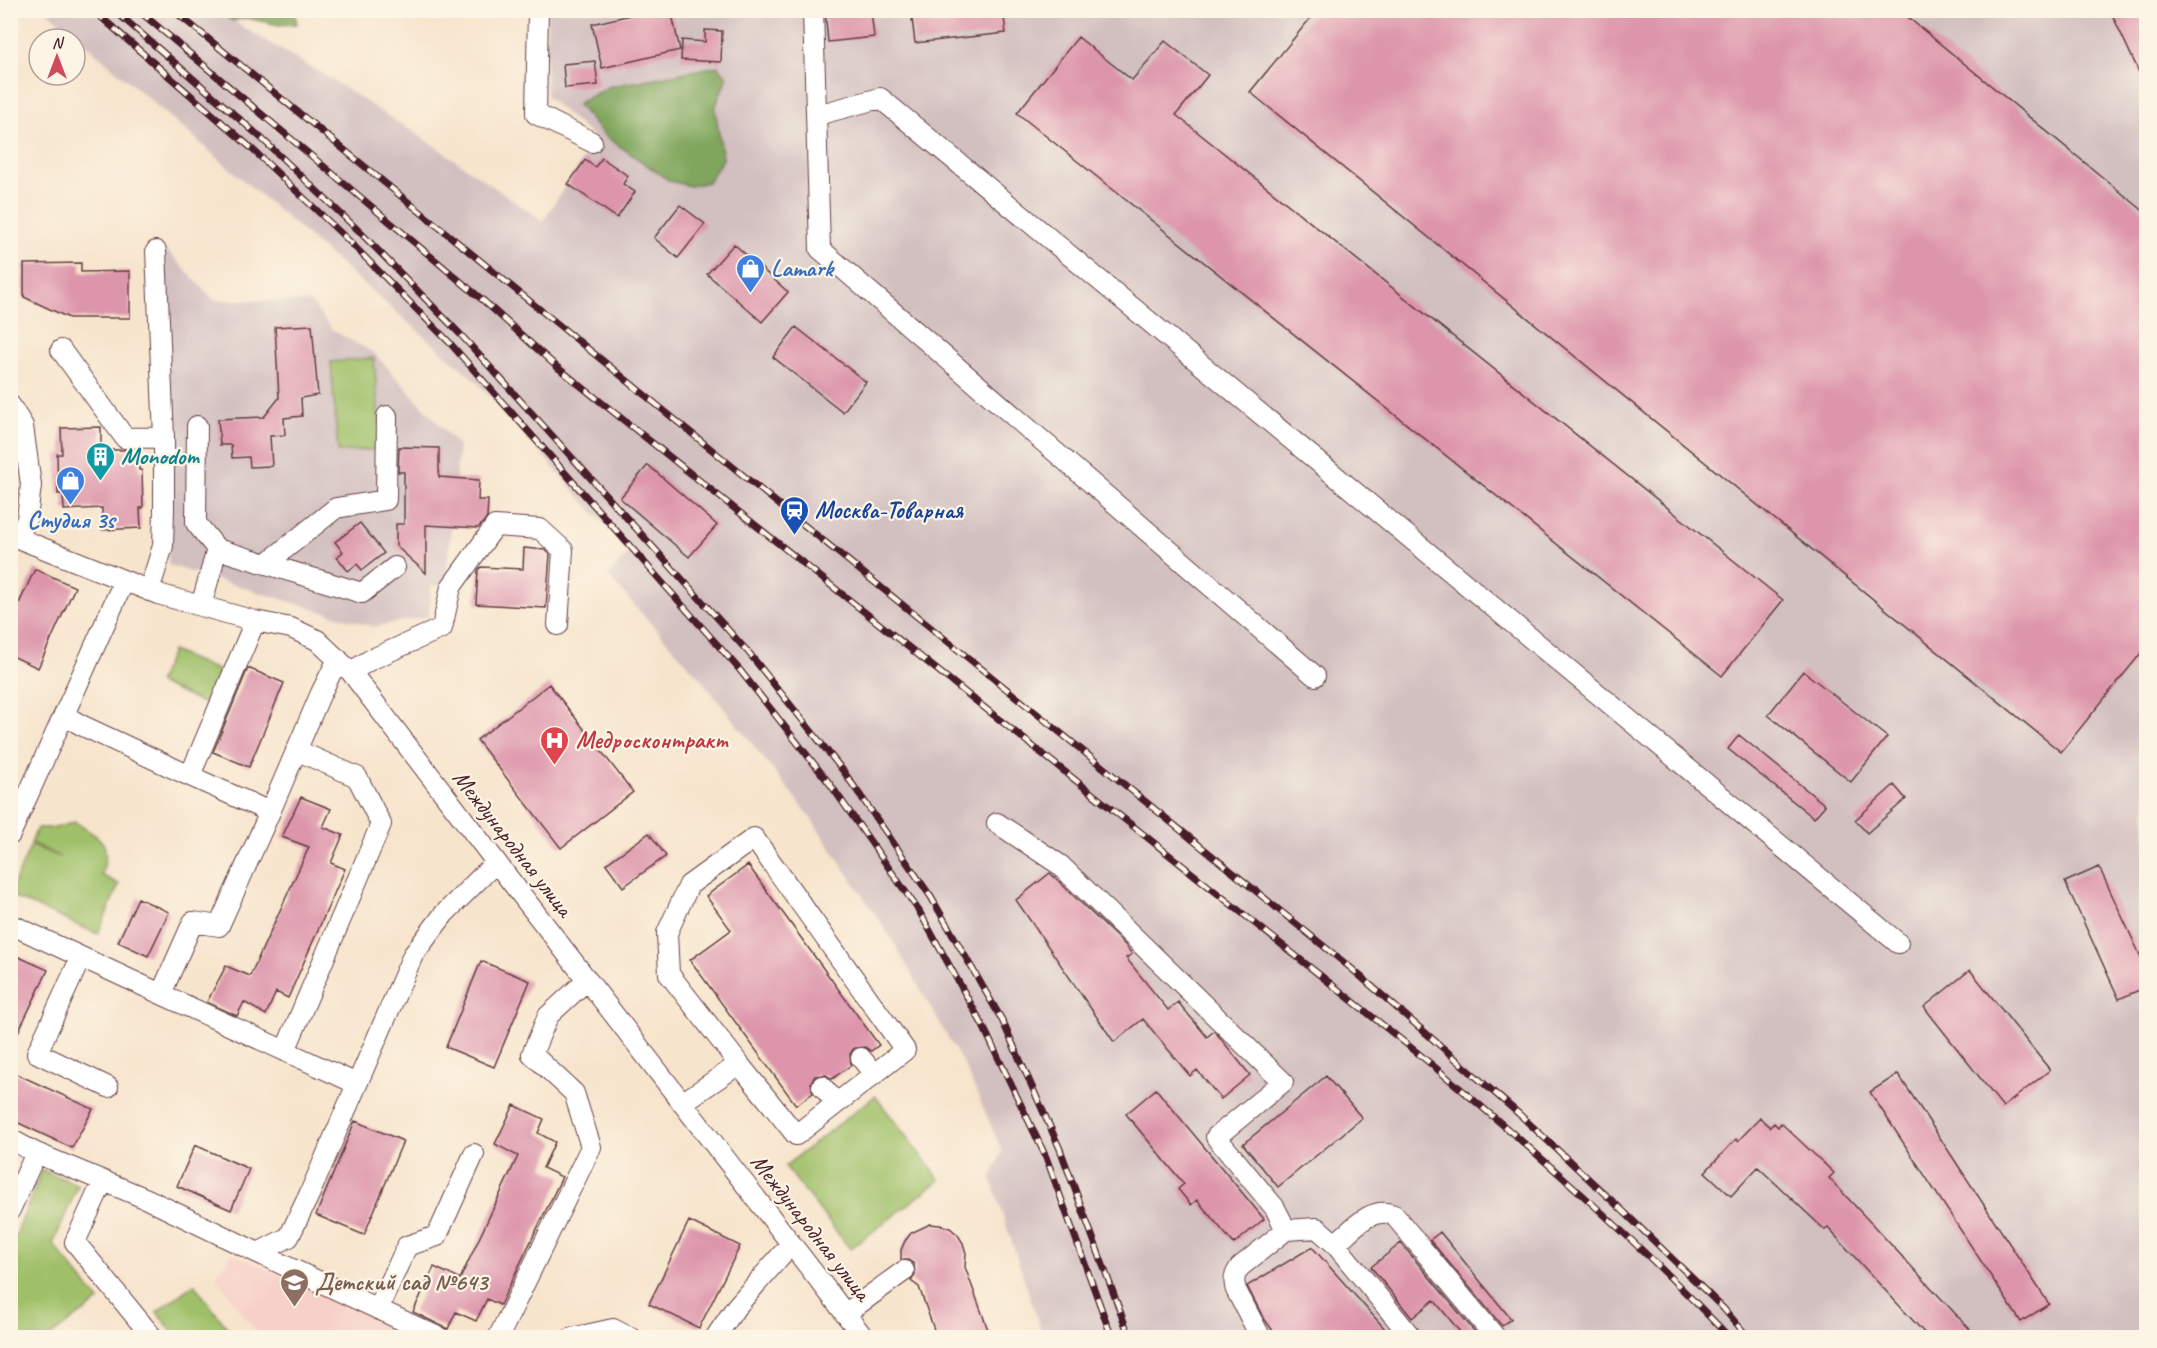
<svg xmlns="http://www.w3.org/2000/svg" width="2157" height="1348" font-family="Caveat,sans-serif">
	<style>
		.built { fill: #f7d1c8 }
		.industrial { fill: #d2bfc0 }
		.green { fill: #9fc068; stroke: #74704a; stroke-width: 1.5 }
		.forest { fill: #7fa65c; stroke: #646244; stroke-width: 1.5 }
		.building { fill: #dd95ab }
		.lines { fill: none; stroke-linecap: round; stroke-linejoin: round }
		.minor-casing { stroke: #643d43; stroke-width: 22 }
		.minor { stroke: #fff; stroke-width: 20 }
		.rail-casing { stroke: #4a1f2b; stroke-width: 7 }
		.rail { stroke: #fcf5e5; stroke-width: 4.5; stroke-dasharray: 14; stroke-linecap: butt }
		.labels { text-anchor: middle; stroke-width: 4.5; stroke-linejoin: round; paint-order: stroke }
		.shop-label { font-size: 24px; font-weight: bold; fill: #366cbe; stroke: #fcf5e5; text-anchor: start }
		.culture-label { font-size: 24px; font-weight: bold; fill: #0d838f; stroke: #fcf5e5; text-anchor: start }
		.transit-label { font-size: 24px; font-weight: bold; fill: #164399; stroke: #fcf5e5; text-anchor: start }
		.health-label { font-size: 24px; font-weight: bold; fill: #be3a42; stroke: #fcf5e5; text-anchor: start }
		.street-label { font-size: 24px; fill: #4a1f2b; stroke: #fcf5e5 }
		.education-label { font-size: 24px; font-weight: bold; fill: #785e54; stroke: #fcf5e5; text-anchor: start }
	</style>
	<rect width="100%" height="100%" fill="#fcf5e5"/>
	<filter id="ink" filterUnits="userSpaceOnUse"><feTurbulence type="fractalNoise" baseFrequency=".0167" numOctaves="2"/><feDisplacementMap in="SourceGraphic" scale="12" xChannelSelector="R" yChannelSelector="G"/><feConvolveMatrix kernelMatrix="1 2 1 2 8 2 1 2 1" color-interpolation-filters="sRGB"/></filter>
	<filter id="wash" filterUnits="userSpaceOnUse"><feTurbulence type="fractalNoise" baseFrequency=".008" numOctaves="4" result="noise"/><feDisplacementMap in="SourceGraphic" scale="24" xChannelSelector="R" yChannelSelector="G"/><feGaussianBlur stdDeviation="1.35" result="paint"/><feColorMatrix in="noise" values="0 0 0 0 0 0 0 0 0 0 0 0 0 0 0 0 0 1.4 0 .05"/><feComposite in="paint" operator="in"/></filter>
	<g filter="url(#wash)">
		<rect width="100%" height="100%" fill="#f7e4cc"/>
		<path class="built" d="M232,1253L416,1337H260L216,1277Z"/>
		<path class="industrial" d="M47,11H216L324,75L432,144L543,221L596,139L546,96L547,11H2146V1337H1043L991,1179L1002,1151L967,1071L891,938L808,814L699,677L608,576L629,552L475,380Z
			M163,246L214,300L311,302L332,330L374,353L459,446L445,586L431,585L429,616L374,627L168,565L171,511Z"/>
		<path class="green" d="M374,358L381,449L338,452L331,362Z
			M172,651L224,673L210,706L158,683Z
			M75,822C101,839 113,842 101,875L119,884L98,934L11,896V891L31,845L60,857L31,843L37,828H55Z
			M875,1096L940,1180L850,1249L785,1166Z
			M42,1170L78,1185L53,1244L99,1301L49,1337H11V1248Z
			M194,1284L234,1337H176L157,1312Z"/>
		<path class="forest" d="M216,11H295L297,24L279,25L246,18L233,21Z
			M718,66L727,77L715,108L723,159L708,182L690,186L670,181L605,136L577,104L608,87Z"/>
		<g id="blocks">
			<path class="building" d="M651,10H671L680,50L602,68L592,24Z
				M825,10H871L874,37L828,42Z
				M911,10H1003L1006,33L915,43Z
				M1317,10H1899L2146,213V647L2061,752L1250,92Z
				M2110,10H2146V87Z
				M705,30L722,31L721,62L681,60L682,40L705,42Z
				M1078,37L1132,80L1165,41L1208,75L1176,115L1783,600L1722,676L1017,113Z
				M595,61L598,85L565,88L563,64Z
				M602,158L628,176L623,184L635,192L617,218L568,184L585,160L595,167Z
				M680,205L705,224L678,258L654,238Z
				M734,244L788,292L762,322L707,274Z
				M81,263V272L130,271V318H69L24,297V264Z
				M312,325L318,395L301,398L302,416L284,418L285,435L270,436L272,466L250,467L249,457L232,458L231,445H220L218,419L264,417L279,398L275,327Z
				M796,327L866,382L843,412L773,357Z
				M101,427V450H139V470H142L143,508H140L141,528L102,530V508L64,510L63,494H58L57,454H62L61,428Z
				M399,447L439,448V477L479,480L478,500H488L487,518L478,528L426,525V573L396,546V524H404V472H398Z
				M648,465L717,525L689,557L620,498Z
				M360,523L384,553L362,570L357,564L348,571L337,557L343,552L335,542Z
				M524,548L545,550L550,554L546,608L476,604L478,570L481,567L523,569Z
				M35,569L75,587L38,668L10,655V623Z
				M248,668L284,683L249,767L213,752Z
				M1803,671L1887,737L1851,782L1768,715Z
				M549,684L633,792L561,848L477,740Z
				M1739,735L1825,805L1814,818L1728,749Z
				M1894,785L1906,799L1867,833L1855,820Z
				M301,797L331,809L323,827L343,835L331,863L345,869L288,998L276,992L266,1015L244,1002L237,1016L207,1002L226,966L250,976L309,847L282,837Z
				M649,833L666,856L623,887L606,864Z
				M748,865L879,1045L871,1051L865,1047L854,1048L850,1054L851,1065L832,1079L826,1075L815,1076L811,1082L813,1093L796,1105L690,960L731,930L706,896Z
				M2099,867L2146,968V987L2119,999L2065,882Z
				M1050,873L1125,945L1132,954L1126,958L1168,1010L1178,1002L1207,1037L1214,1031L1217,1034L1250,1075L1221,1099L1197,1070L1190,1076L1143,1019L1114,1042L1016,900Z
				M138,898L169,912L148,956L118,942Z
				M10,953L48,970L10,1049Z
				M481,961L530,981L494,1067L446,1047Z
				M1970,970L2050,1070L2003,1107L1924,1007Z
				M10,1071L93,1109L72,1148L10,1119Z
				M1898,1074L2049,1304L2021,1322L1870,1092Z
				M1326,1076L1362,1118L1278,1187L1243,1144Z
				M1156,1089L1264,1219L1234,1244L1197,1200L1191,1205L1178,1189L1184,1184L1126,1114Z
				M514,1105L544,1119L538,1133L555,1142L543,1168L562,1177L500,1305L487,1299L476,1321L456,1312L448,1329L413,1312L434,1267L460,1279L518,1156L495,1144Z
				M1760,1118L1770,1127L1774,1123L1778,1127L1781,1123L1834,1173L1829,1178L1978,1338H1929L1828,1228L1825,1230L1758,1167L1731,1196L1705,1172L1736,1139L1738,1141Z
				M355,1121L403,1141L364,1235L316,1215Z
				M195,1145L249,1169L231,1210L177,1186Z
				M689,1221L740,1246L699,1328L649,1304Z
				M930,1224L940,1225L950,1228L958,1235L963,1243L966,1253L965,1267L991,1338H937L919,1287L911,1281L915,1275L914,1264L908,1260H901V1250L905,1241L911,1233Z
				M1440,1232L1511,1319L1502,1326L1430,1240Z
				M1401,1243L1480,1338H1465L1434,1300L1412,1318L1371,1267Z
				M1312,1247L1393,1338H1278L1263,1317L1247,1286Z"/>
		</g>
	</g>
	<g filter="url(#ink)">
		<use href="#blocks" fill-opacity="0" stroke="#643d43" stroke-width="1.5"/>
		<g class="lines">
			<defs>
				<path id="minor" d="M538,10L536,114L592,142
					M813,10L820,249L1315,676
					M817,115L880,98L1898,943
					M61,350L125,438L164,437
					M10,405L23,426L31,485L27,519L18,538
					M197,426L196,523L217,549
					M10,535L158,594L255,621L291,628L317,640L351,672L496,862L864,1338
					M266,564L336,508L386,500L387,416
					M149,591L163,546L164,509V437L156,251
					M201,606L217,549L362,593L395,567
					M255,621L190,776L270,812L321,693L338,659
					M351,672L370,660L442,628L451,587L495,526L540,529L563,550L558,625
					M64,715L81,725L190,776
					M997,823L1060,865L1283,1082L1216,1137L1275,1208L1286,1230
					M10,835L124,581
					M10,924L161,994L193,922L219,926L270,812
					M81,957L37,1053L108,1087
					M161,994L357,1084
					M285,1051L381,824L357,777L296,750
					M861,1058L874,1074
					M822,1086L836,1103
					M682,1103L739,1064L669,974L667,933L689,885L754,838L905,1050L796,1135L739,1064
					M10,1139L36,1153L147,1199L258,1253L289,1237L309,1195L413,955L444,914L496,862
					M103,1181L75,1242L153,1338
					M10,1210L36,1153
					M1335,1244C1352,1230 1371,1205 1394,1215L1496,1338
					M258,1253L440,1338
					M378,1309L407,1246L437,1236L474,1154
					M845,1314L904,1271
					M498,1338L591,1147L574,1093L532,1054L548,1016L587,980
					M572,1338L613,1329L631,1338
					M715,1338L736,1307L791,1244
					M1261,1338L1236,1290C1233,1281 1234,1275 1240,1267L1286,1230L1317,1228L1335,1244L1412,1338"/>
			</defs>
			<use href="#minor" class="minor-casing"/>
			<use href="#minor" class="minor"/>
			<defs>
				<path id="rail" d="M93,10L250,147L347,239L449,342L739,669L830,784L919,911L982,1024L1046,1157L1112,1338
					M114,10L259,136L359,231L461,335L749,653L844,772L931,897L1002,1020L1060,1149L1130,1338
					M138,10L485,302L557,367L1419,1054C1527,1144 1633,1236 1730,1338
					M173,10L804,525L1352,969L1519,1114L1622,1210L1723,1308L1749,1338"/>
			</defs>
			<use href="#rail" class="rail-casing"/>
			<use href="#rail" class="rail"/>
		</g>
	</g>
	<defs>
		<symbol id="shop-pin" viewBox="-11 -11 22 30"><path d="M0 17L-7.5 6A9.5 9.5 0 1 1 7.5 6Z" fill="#3f7fe0" stroke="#fcf5e5"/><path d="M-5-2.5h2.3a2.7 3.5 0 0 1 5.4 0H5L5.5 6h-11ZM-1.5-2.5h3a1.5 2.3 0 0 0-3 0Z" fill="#fff"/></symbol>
		<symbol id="building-pin" viewBox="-11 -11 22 30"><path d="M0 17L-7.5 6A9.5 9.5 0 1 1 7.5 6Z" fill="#0f9aa8" stroke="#fcf5e5"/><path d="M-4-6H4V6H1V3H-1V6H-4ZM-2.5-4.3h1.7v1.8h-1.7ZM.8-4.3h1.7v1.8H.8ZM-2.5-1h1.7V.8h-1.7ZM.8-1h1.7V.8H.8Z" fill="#fff"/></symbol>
		<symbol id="station-pin" viewBox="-11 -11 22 30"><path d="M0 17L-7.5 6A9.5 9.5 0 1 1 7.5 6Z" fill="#1a4fb4" stroke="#fcf5e5"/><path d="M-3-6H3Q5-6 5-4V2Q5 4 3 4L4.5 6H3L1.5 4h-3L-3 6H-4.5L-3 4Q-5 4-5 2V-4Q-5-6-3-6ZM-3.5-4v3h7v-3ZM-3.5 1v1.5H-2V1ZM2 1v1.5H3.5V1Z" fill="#fff"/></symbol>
		<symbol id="hospital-pin" viewBox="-11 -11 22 30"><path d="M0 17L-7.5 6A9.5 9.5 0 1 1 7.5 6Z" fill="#e0444e" stroke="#fcf5e5"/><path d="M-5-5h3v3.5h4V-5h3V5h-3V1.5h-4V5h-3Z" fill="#fff"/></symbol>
		<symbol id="school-pin" viewBox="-11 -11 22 30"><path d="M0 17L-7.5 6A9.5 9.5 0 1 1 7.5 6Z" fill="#8d6e63" stroke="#fcf5e5"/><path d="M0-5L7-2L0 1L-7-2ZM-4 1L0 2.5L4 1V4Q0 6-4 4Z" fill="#fff"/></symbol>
	</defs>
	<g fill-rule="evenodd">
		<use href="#shop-pin" x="734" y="252" width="33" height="45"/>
		<use href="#building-pin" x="84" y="440" width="33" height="45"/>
		<use href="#shop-pin" x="54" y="464" width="33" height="45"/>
		<use href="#station-pin" x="778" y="494" width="33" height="45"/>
		<use href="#hospital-pin" x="538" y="724" width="33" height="45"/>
		<use href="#school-pin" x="278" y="1266" width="33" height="45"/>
	</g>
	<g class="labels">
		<g class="shop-label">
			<text x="771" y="276">Lamark</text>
			<text x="71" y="528" text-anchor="middle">Студия 3s</text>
		</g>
		<g class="culture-label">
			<text x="121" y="464">Monodom</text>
		</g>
		<g class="transit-label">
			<text x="815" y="518">Москва-Товарная</text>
		</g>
		<g class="health-label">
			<text x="576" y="748">Медросконтракт</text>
		</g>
		<g class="street-label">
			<text transform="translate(513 843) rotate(52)" y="8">Международная улица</text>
			<text transform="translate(811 1227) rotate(52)" y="8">Международная улица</text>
		</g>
		<g class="education-label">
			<text x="315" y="1290">Детский сад №643</text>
		</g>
	</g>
	<rect width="2157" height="1348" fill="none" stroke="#fcf5e5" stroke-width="36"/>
	<g transform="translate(57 57)"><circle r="28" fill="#fcf5e5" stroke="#b59f9b" stroke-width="1.5"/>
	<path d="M0-4.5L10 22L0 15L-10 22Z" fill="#d1495b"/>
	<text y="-9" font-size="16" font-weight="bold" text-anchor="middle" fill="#4a1f2b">N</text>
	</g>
</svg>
